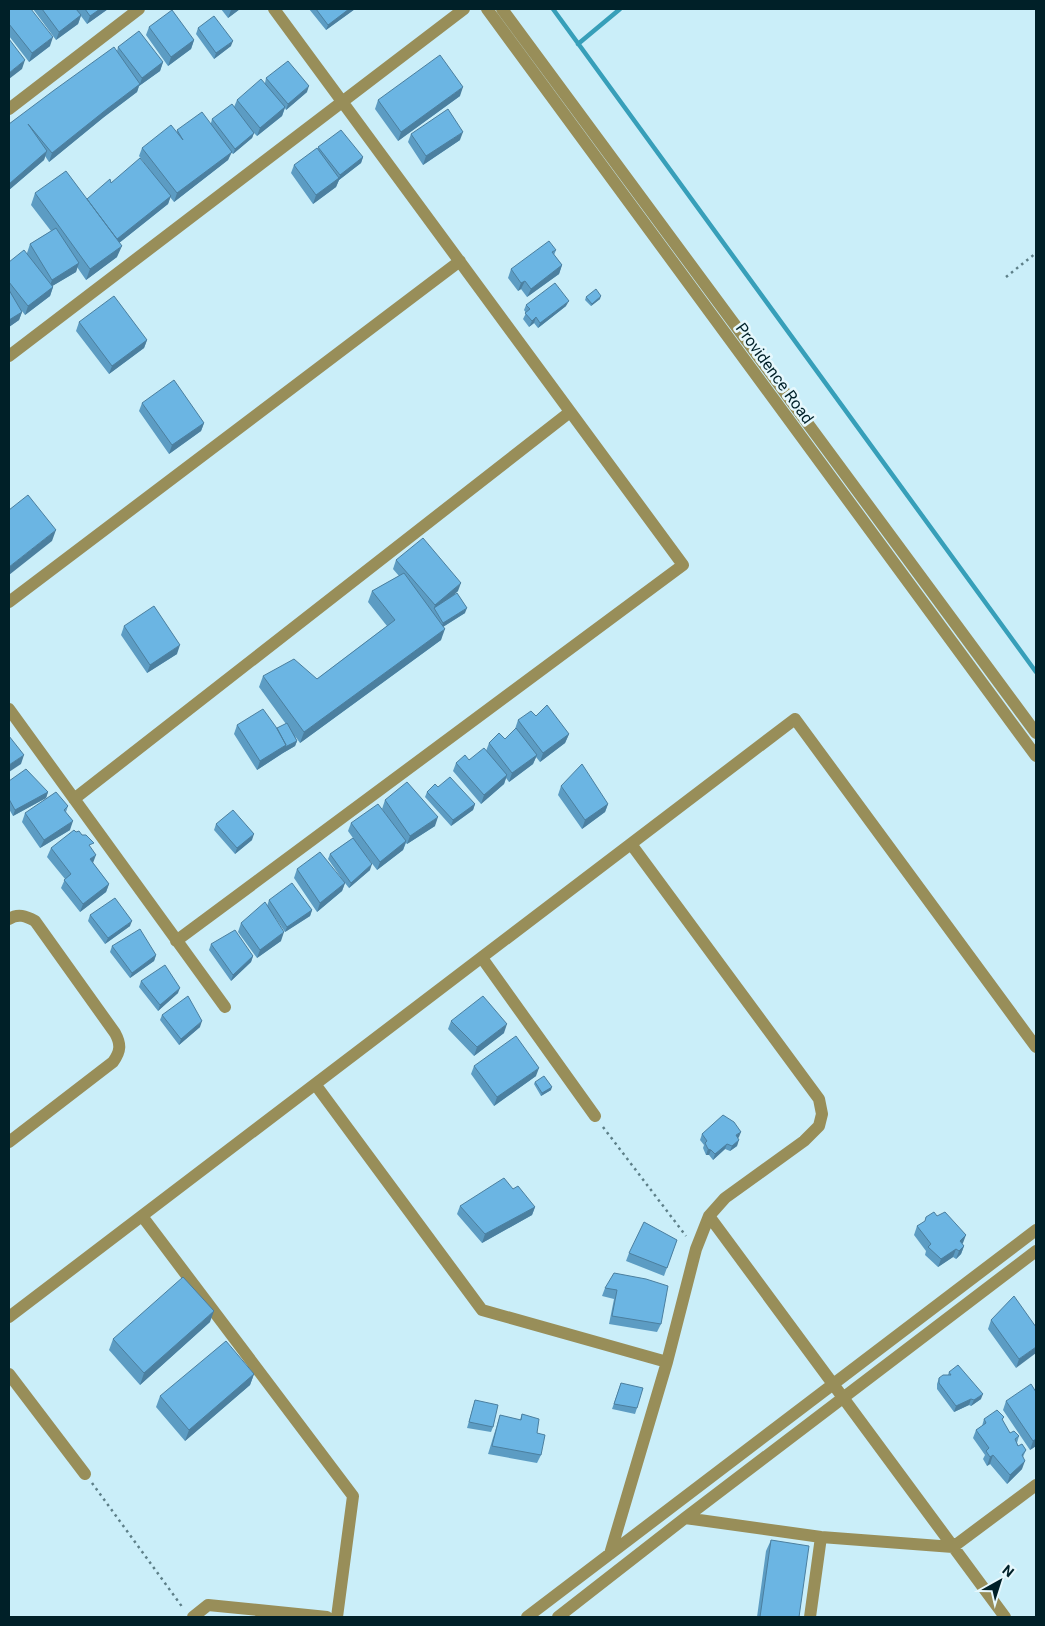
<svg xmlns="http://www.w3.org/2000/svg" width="1045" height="1626" font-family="Roboto,sans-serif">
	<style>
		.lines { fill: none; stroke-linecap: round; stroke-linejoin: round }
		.stream { stroke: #379fb9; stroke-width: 4.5 }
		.path { stroke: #5d7f88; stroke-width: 2.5; stroke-dasharray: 2.5 4; stroke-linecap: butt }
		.minor { stroke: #988e59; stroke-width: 12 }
		.wall { fill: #5c9cc3 }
		.shaded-wall { fill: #4b7f9f }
		.building { fill: #6bb5e3; stroke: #4b7f9f }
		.labels { text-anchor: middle; stroke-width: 5; stroke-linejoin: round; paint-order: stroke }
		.street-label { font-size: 16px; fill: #002028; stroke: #e6f8fd }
	</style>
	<rect width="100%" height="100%" fill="#caeef9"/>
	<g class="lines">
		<path class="stream" d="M553,9L1036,672
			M578,44L620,9"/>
		<path class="path" d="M1006,277L1036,253
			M603,1127L686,1236
			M92,1483L183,1608"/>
		<path class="minor" d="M487,9L1036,756
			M502,9L1036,733
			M9,109L139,9
			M9,356L464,9
			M9,602L460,261
			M9,709L225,1007
			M74,799L570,412
			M9,919C18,913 26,916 35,921L115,1033C121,1044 121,1051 113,1062L9,1142
			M176,941L683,565L274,9
			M482,958L595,1116
			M315,1084L482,1310L667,1362
			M142,1216L353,1496L337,1617
			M709,1216L1005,1617
			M9,1317L795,719L1036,1047
			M9,1374L85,1474
			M685,1518L821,1537L953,1547L1036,1485
			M610,1554L667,1362L696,1249L709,1216L725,1198L804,1141L819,1126L822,1114L819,1099L631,844
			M193,1617L208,1605L327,1617
			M527,1617L1036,1230
			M558,1617L685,1518L1036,1251
			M810,1617L821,1537"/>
	</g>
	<path class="wall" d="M9,9L50,46L29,62L9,36Z
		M33,9H108L87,24L81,16L78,24L56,40Z
		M221,9H240L228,18Z
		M309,9H355L326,30Z
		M149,27L194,40L191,49L168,66L146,35Z
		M198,28L231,46L214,59L196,34Z
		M118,47L163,62L160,71L139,86L137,92L104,117L49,162L45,156L44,160L9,190V124L117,51Z
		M266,78L307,92L286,110L285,108L282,116L257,136L254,133L252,138L233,154L231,152L228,160L174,202L170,197L168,204L119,243L117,257L86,280L77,267L76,272L52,286L53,287L50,296L25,315L22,311V312L19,320L9,327V262L27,253L30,244L51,231L31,205L35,193L87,199L111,183L151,172L139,156L142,148L177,132V130L211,123L212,119L234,107L237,100L265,83Z
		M460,96L398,141L375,109L378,100Z
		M411,134L460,140L423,165L408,142Z
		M318,147L363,157L361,163L339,180L336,187L313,204L291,173L294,165L318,149Z
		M556,250L554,255L562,265L559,274L527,297L521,289L518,291L508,278L511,269Z
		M586,297L600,299L591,306L585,300Z
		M526,305L566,306L538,328L534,323L529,327L523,319L526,313L524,310Z
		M79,322L147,340L144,348L109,374L76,331Z
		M142,403L204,423L201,431L169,454L139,411Z
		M396,560L458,591L452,596L465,613L443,627L441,640L300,743L295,736L297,741L295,746L283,753L257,770L234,734L237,725L277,728L286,724L259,687L263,676L317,679L387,626L368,602L372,591L399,576L393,569Z
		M124,626L177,654L147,673L121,635Z
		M536,716L569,734L565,743L540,762L536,757L533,764L509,782L506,778L504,784L481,804L453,771L456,763L469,760L486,751L489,743L505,739L515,729L518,720Z
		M9,781L48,792L46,798L13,816L9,809Z
		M561,786L608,804L605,812L582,829L558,795Z
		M438,787L475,804L473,810L451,826L425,797L427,792Z
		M385,800L435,826L407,844L406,843L403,850L377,870L367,857L370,870L349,888L345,883L342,891L317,912L294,878L297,869L344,882L328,859L330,854L353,838L348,831L351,823L389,819L382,809Z
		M68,806L66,812L70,830L40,848L22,822L25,813Z
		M216,824L252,840L235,854L214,830Z
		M51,848H91L93,863L109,884L106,892L80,912L61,888L65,879L47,857Z
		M269,900L312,910L310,916L285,932L274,916L281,941L257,958L238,932L241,923L267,906Z
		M90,915L130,926L105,944L88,921Z
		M211,944L253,956L251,962L231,981L209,950Z
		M112,946L156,955L154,961L130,978L110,952Z
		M141,981L178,993L158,1011L139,987Z
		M162,1015L200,1027L179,1045L160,1020Z
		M451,1021L504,1033L474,1056L448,1029Z
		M474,1066L536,1076L494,1106L471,1074Z
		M535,1082L551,1090L541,1096L534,1084Z
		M702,1134L739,1137L738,1138L737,1146L730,1151L725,1149L713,1160L709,1155H706L703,1148L704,1145L700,1140Z
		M513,1189L535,1207L532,1215L482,1243L457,1214L460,1206Z
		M937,1216L964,1246L961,1254L956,1259L953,1257L938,1267L925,1255L926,1251L914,1235L917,1226Z
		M677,1240L664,1276L626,1261L629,1253Z
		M646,1279L661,1324L657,1332L609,1324L614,1299L602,1296L605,1288Z
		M991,1320L1036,1327L1016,1368L988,1329Z
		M210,1322L140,1385L109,1350L113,1339Z
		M949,1372L981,1399L971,1406L969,1405L954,1412L937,1389V1384L939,1378L948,1375Z
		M254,1374L250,1385L185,1441L156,1407L160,1396Z
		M621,1383L637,1408L635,1414L612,1409Z
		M1036,1387V1446L1030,1450L1003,1410L1006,1401L1035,1390Z
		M475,1400L493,1427L491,1432L467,1428Z
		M522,1414L537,1433L541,1455L537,1463L488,1454L500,1415L520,1420Z
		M1004,1417L1002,1421L1010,1433L1019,1436L1017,1443L1018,1446L1026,1450L1023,1457L1022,1469L1007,1484L990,1464L987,1466L983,1459L985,1455L973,1438L976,1430L982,1426L984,1419Z
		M771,1540L799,1617H757L766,1551Z"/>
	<path class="shaded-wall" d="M100,9H108L87,24L90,16Z
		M232,9H240L228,18L231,10Z
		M349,9H355L326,30L328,25Z
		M81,15L78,24L56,40L59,32Z
		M53,37L50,46L29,62L32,53Z
		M194,40L191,49L168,66L171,57Z
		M233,41L231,46L214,59L216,53Z
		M25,60L22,69L9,79V73Z
		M163,62L160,71L139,86L137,92L104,117L49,162L52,153L107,109L140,84L142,78Z
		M309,86L307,92L286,110L288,104Z
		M463,87L460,96L398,141L401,132Z
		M285,107L282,116L257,136L260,128Z
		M463,132L460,140L423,165L426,156Z
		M254,133L252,138L233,154L235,149Z
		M47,151L44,160L9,190V184Z
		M232,152L228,160L174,202L177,193Z
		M363,157L361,163L339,180L336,187L313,204L316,195L339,178L340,175Z
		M171,196L168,204L114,247L117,239Z
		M122,246L117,257L86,280L90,269Z
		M79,263L76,272L49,288L52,280Z
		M562,265L559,274L527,297L531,289Z
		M525,281L521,289L518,291L521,283Z
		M53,287L50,296L25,315L28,306Z
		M601,296L600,299L591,306L592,304Z
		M569,301L566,306L538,328L540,323Z
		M22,312L19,320L9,327V320Z
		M536,317L534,323L529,327L532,321Z
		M147,340L144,348L109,374L112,366Z
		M204,423L201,431L169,454L172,445Z
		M56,530L52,541L9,575V567Z
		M461,583L458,591L436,611L434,608L432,614L435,605Z
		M467,608L465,613L441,628L443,623Z
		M445,629L441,640L300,743L304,732Z
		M180,645L177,654L147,673L150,665Z
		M569,734L565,743L540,762L543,753Z
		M297,741L295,746L283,753L257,770L260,761L286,745Z
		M24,755L21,764L9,772V765Z
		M537,755L533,764L509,782L512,773Z
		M507,775L504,784L481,804L484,795Z
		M48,792L46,798L13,816L15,810Z
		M475,804L473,810L451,826L453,820Z
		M608,804L605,812L582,829L585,820Z
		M438,817L435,826L407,844L410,836Z
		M73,821L70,830L40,848L44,840Z
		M254,834L252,840L235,854L237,848Z
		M406,841L403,850L377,870L380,862Z
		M96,855L93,863L90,859Z
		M372,864L370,870L349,888L351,883Z
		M345,883L342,891L317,912L320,903Z
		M109,884L106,892L80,912L83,904Z
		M312,910L310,916L285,932L287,927Z
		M132,921L130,926L105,944L108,938Z
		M284,932L281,941L257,958L260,950Z
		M156,955L154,961L130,978L132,973Z
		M253,956L251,962L231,981L233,975Z
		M180,988L178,993L158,1011L160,1005Z
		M202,1021L200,1027L179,1045L181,1039Z
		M507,1024L504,1033L474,1056L477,1047Z
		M539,1068L536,1076L494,1106L497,1097Z
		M552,1087L551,1090L541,1096L542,1093Z
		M741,1132L739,1137L734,1141L736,1135Z
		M739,1140L737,1146L730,1151L732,1146Z
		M727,1144L725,1149L713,1160L715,1154Z
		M708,1149L711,1150L709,1155H706Z
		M535,1207L532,1215L482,1243L485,1234Z
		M966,1235L963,1243L957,1249L960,1241Z
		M964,1246L961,1254L956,1259L959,1251Z
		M956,1249L953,1257L938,1267L941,1259Z
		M214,1311L210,1322L140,1385L144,1373Z
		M1036,1347V1353L1016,1368L1019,1359Z
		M254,1374L250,1385L185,1441L189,1430Z
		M983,1394L981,1399L971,1406L974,1400Z
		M971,1399L969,1405L954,1412L956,1406Z
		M1036,1439V1446L1030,1450L1033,1441Z
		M993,1455L990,1464L987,1466L990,1457Z
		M1025,1461L1022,1469L1007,1484L1010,1475Z"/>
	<path class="building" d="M9,9H31L53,37L32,53L9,24Z
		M42,9H76L81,15L59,32Z
		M85,9H100L90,16Z
		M316,9H349L328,25Z
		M172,10L194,40L171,57L149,27Z
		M214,16L233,41L216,53L198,28Z
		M139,31L163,62L142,78L118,47Z
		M9,39L25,60L9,73Z
		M114,47L140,84L107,109L52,153L28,124L47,151L9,184V124L53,91Z
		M440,55L463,87L401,132L378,100Z
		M288,61L309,86L288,104L266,78Z
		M261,79L285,107L260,128L237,100Z
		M232,104L254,133L235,149L212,119Z
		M448,109L463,132L426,156L411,134Z
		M202,112L232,152L177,193L142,148L171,125L183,140L177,130Z
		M341,130L363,157L340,175L318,147Z
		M317,148L339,178L316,195L294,165Z
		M140,158L171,196L117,239L87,199L110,179L111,183Z
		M66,171L122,246L90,269L35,193Z
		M56,228L79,263L52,280L30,244Z
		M549,241L556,250L552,252L562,265L531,289L525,281L521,283L511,269Z
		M24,250L53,287L28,306L9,282V262Z
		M555,283L569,301L540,323L536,317L532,321L525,313L530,309L526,305Z
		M596,289L601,296L592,304L586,297Z
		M9,290L22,312L9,320Z
		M114,296L147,340L112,366L79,322Z
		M174,380L204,423L172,445L142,403Z
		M28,495L56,530L9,567V510Z
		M423,538L461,583L435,605L396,560Z
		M404,573L445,629L304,732L263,676L294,659L317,679L395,620L372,591Z
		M457,593L467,608L443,623L434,608Z
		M154,606L180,645L150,665L124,626Z
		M547,705L569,734L543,753L518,720L531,711L536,716Z
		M263,709L276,727L286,745L260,761L237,725Z
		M287,723L297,741L285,747L286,745L277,728Z
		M516,728L537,755L512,773L489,743L499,733L505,739Z
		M9,736L24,755L9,765Z
		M484,748L507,775L484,795L456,763L465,755L469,760Z
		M582,764L608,804L585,820L561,786Z
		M26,769L48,792L15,810L9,799V781Z
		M450,777L475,804L453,820L427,792L435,784L438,787Z
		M407,782L438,817L410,836L385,800Z
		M56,792L68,806L64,810L73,821L44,840L25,813Z
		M378,804L406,841L380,862L351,823Z
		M233,810L254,834L237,848L216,824Z
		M74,830L76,832L79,831L82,835H86L94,843L89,845L96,855L90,859L109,884L83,904L64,880L71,874L51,848Z
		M353,838L372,864L351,883L330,854Z
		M320,852L345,883L320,903L297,869Z
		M292,883L312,910L287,927L269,900Z
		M115,898L132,921L108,938L90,915Z
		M265,902L284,932L260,950L241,923Z
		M140,929L156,955L132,973L112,946Z
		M235,930L253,956L233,975L211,944Z
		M165,965L180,988L160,1005L141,981Z
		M188,996L202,1021L181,1039L162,1015Z
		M483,996L507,1024L477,1047L451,1021Z
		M516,1036L539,1068L497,1097L474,1066Z
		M544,1076L552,1087L542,1093L535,1082Z
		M723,1115L734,1122L741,1132L736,1135L739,1140L732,1146L727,1144L715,1154L711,1150L708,1149L705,1143L707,1141L702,1134Z
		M504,1178L513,1189L518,1186L535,1207L485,1234L460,1206Z
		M934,1212L937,1216L945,1212L966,1235L960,1241L964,1246L959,1251L956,1249L941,1259L928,1247L931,1244L917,1226L925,1221L926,1217Z
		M644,1222L677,1240L667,1268L629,1253Z
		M614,1273L646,1279L668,1286L661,1324L612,1316L617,1290L605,1288Z
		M183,1277L214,1311L144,1373L113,1339Z
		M1014,1296L1036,1327V1347L1019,1359L991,1320Z
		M226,1341L254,1374L189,1430L160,1396Z
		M958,1365L983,1394L974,1400L971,1399L956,1406L939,1383V1378L943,1375H951L949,1372Z
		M621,1383L643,1388L637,1408L614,1404Z
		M1031,1384L1036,1392V1439L1033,1441L1006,1401Z
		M475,1400L498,1405L493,1427L469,1422Z
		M997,1410L1004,1417L1002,1419L1010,1433L1014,1431L1019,1436L1015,1439L1018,1446L1022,1444L1026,1450L1022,1455L1025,1461L1010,1475L993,1455L990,1457L986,1451L989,1448L976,1430L986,1423L984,1419Z
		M522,1414L539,1419L537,1433L545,1435L541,1455L492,1446L500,1415L521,1420Z
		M771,1540L809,1546L799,1617H760Z"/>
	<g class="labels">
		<g class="street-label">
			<text transform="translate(775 373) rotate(54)" y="6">Providence Road</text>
		</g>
	</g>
	<rect width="1045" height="1626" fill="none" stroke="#002028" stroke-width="20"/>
	<g transform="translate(1000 1581) rotate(39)" stroke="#e6f8fd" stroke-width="4" paint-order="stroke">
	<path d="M0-4L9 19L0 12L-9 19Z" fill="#002028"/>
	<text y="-8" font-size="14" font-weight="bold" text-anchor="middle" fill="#002028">N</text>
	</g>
</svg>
